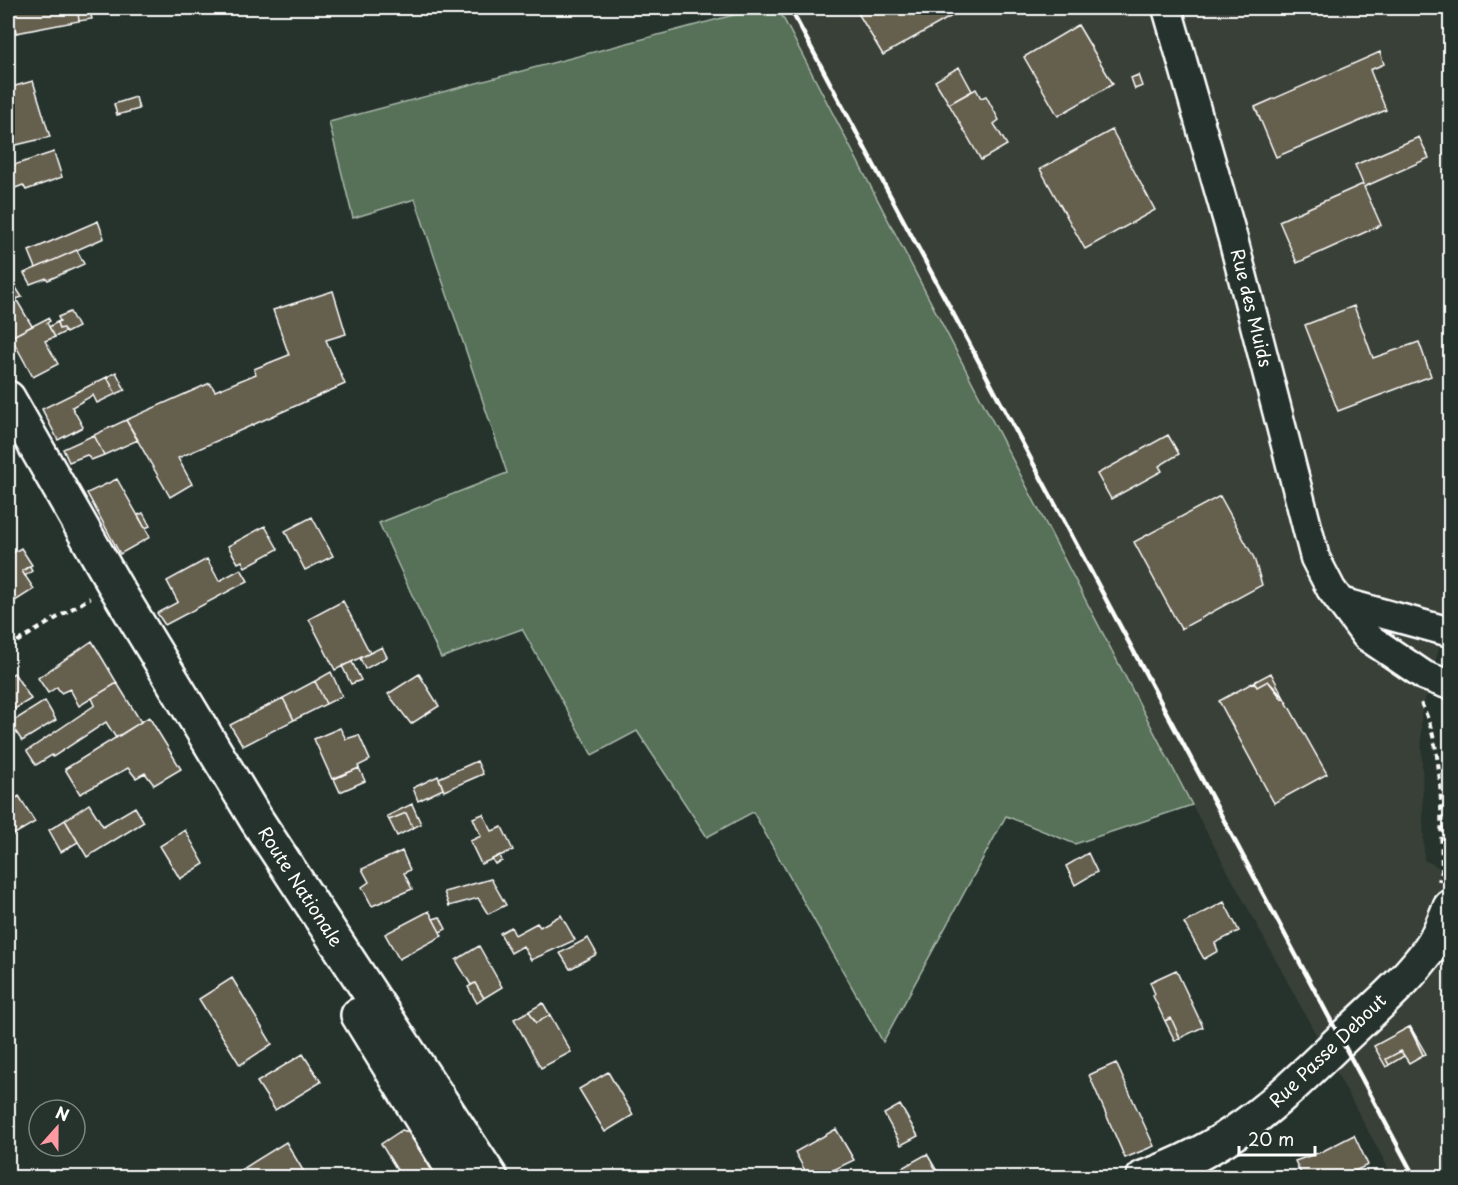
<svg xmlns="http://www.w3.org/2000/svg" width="1458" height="1185" font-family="'Playpen Sans',sans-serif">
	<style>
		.built { fill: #394037 }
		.green { fill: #567158; stroke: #aab8ac; stroke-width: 1.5 }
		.building { fill: #655e4e; stroke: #fff; stroke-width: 1.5 }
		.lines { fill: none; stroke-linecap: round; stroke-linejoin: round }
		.minor-casing { stroke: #fff; stroke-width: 33 }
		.secondary-casing { stroke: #fff; stroke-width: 38 }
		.primary-casing { stroke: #fff; stroke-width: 38 }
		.path { stroke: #fff; stroke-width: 4; stroke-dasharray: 6 4.5; stroke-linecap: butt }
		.minor { stroke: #26332d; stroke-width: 28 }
		.secondary { stroke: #26332d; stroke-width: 33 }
		.primary { stroke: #26332d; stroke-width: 33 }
		.rail { stroke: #fff; stroke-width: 4.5 }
		.labels { text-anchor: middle; stroke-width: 6; stroke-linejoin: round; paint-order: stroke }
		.street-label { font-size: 18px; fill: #fff; stroke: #26332d }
	</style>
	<rect width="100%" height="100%" fill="#26332d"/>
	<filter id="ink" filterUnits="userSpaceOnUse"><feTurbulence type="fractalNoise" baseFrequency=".0167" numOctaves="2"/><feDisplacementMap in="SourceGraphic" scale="12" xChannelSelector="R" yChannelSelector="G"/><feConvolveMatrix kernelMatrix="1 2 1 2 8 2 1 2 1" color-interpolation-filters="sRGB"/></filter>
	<g filter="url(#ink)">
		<path class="built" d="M778,8H1450V607L1421,715L1424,860L1450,873V1177H1393L1192,805Z"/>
		<path class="green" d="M760,8H778L1192,805L1075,844L1006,816L883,1042L753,812L707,837L637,731L592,755L522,629L441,658L379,523L507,473L415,199L353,218L329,122Z"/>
		<path class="building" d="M11,8H89L90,11L78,13L79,21L16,33Z
			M855,8H966L883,55Z
			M90,11L92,19L79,21L78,13Z
			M1078,25L1113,84L1058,116L1024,57Z
			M1380,52L1384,64L1370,70L1386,110L1276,157L1255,107Z
			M959,67L972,91L949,104L935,81Z
			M1138,75L1142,86L1135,89L1131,78Z
			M33,81L50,137L16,145L11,126L8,127V88Z
			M976,89L981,98L986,96L999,120L994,124L1007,145L981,160L949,104Z
			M136,97L139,109L117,115L114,104Z
			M1112,130L1155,210L1085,249L1040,169Z
			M1419,137L1429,158L1364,187L1381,225L1297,263L1279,221L1363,184L1355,165Z
			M54,152L62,177L26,190L23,185L8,191V167Z
			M98,221L104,238L36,268L29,251Z
			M77,250L84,264L48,280L46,278L30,284L24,273Z
			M13,283L22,297L16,299L32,326L11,337L8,331V286Z
			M333,291L346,334L326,340L345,384L178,458L192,484L170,497L126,420L210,383L215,391L256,374L254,369L289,355L273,310Z
			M1354,306L1373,358L1419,342L1431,376L1338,411L1305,325Z
			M70,312L78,327L66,333L63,328L59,329L57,322L60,321L58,317Z
			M48,318L50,321L47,323L55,337L45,341L58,364L33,377L11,337Z
			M57,322L59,329L63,328L65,332L55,337L49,327Z
			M116,372L125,390L116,394L107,377Z
			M107,377L116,394L97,403L93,395L72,407L83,427L58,440L42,409Z
			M126,420L138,440L104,455L94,435Z
			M94,435L104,455L91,460L87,455L69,462L63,449Z
			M1168,435L1179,454L1159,466L1162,471L1111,499L1097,474Z
			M117,479L150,537L120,554L87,493Z
			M1220,496L1254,558L1262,585L1181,629L1134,542Z
			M143,513L150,526L145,528L138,515Z
			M312,517L333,556L305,570L285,531Z
			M265,526L278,549L245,567L242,561L238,563L228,546Z
			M21,548L32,565L22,571L34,589L12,603L8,596V549L11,554Z
			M207,559L219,581L241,569L248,581L165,625L157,613L178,602L167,581Z
			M29,566L32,571L25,576L22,571Z
			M343,601L370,653L335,670L309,619Z
			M92,641L117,683L79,706L70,689L61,693L57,687L48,693L38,678Z
			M382,647L387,657L365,669L360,658Z
			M352,662L361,680L351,684L342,666Z
			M331,672L342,696L326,704L315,681Z
			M14,673L31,699L8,713V677Z
			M1271,673L1284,698L1282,699L1268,681L1257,687L1254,682Z
			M419,674L439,706L411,724L388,694Z
			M315,681L326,704L294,720L283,698Z
			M1268,681L1284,698L1327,774L1274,803L1219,701L1254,682L1257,687Z
			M117,683L141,722L116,738L106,722L53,757L52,755L36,765L27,751L95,705L92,698Z
			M283,698L294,720L243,746L230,725Z
			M45,701L56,720L22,741L10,723Z
			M149,717L181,769L154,785L145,773L136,778L128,768L80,794L65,769Z
			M340,728L346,739L359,735L370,760L358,766L359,768L332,779L314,739Z
			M477,761L483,774L444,791L439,778Z
			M359,768L365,781L340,792L334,779Z
			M438,776L443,789L418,801L413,788Z
			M19,796L35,822L8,838V804Z
			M89,804L103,826L135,807L144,822L87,857L65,820Z
			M412,804L421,824L413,828L406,813L389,820L387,816Z
			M406,813L413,828L397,836L389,820Z
			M483,814L492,831L502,827L513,850L481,864L470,841L481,836L473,818Z
			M65,820L78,842L61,852L49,830Z
			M185,830L204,864L180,879L160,846Z
			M402,851L410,870L404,873L412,889L372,906L362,887L369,882L362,869Z
			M1088,853L1097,872L1075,885L1066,866Z
			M500,855L502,861L495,864L492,859Z
			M491,879L506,905L488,914L478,898L449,906L444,892Z
			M1224,902L1239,931L1215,943L1218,951L1204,959L1184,923Z
			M429,911L442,936L399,959L385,934Z
			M561,915L575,940L531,960L523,946L511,953L500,933L511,927L515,935L537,923L540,927Z
			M440,917L446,929L440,932L433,919Z
			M588,938L597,954L570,969L560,953Z
			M479,946L502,987L484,998L475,983L471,985L456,960Z
			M1176,970L1203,1027L1180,1038L1171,1018L1165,1021L1153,996L1155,994L1150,982Z
			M232,978L272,1044L240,1065L199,999Z
			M475,983L484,998L477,1003L468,987Z
			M543,1003L550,1015L536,1023L529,1011Z
			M529,1011L536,1023L550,1015L571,1052L541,1068L514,1019Z
			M1171,1018L1180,1038L1175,1041L1165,1021Z
			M1410,1026L1426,1054L1423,1055Z
			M1409,1027L1423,1055L1409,1063L1401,1051L1386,1059L1389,1065L1386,1067L1374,1046Z
			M1401,1051L1404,1056L1389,1065L1386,1059Z
			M303,1054L321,1082L275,1110L257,1082Z
			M1116,1063L1154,1146L1125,1158L1089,1075Z
			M608,1072L633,1115L605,1132L579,1089Z
			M900,1105L918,1136L901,1145L884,1114Z
			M836,1129L854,1160L827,1173L829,1178H809L795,1152Z
			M402,1130L408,1132L437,1178H402L381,1144Z
			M1354,1135L1368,1165L1339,1178H1303L1295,1161L1321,1152Z
			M286,1142L304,1172L295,1178H228Z
			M927,1154L941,1178H902L898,1170Z
			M898,1170L902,1178H886L885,1177Z"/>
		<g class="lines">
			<defs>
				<path id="minor" d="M1167,8L1233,239L1315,558L1331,589L1366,636L1425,676L1450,685
					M1344,603L1450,632"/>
				<path id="secondary" d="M1143,1178C1234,1146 1277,1101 1344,1037C1373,1009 1407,981 1430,948C1439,936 1444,920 1450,907"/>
				<path id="primary" d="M8,398L114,584L256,819L491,1178
					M358,1015L458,1178"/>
			</defs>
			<use href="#minor" class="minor-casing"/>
			<use href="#secondary" class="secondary-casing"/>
			<use href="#primary" class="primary-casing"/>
			<path class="path" d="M8,647L90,598
				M1421,703C1446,752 1440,818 1442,871L1439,881
				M8,1176V1178"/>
			<use href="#minor" class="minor"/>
			<use href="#secondary" class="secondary"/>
			<use href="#primary" class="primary"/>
			<path class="rail" d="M790,8L1415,1178"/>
		</g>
	</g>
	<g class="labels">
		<g class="street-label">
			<text transform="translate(1251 308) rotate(76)" y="6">Rue des Muids</text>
			<text transform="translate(300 887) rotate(57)" y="6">Route Nationale</text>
			<text transform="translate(1328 1051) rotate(-44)" y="6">Rue Passe Debout</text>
		</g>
	</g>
	<rect width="1458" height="1185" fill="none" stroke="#26332d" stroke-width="30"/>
	<rect x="15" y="15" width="1428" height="1155" fill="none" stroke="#fff" stroke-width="2" filter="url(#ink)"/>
	<g transform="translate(57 1128) rotate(21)"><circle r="28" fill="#26332d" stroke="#7d8581" stroke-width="1.5"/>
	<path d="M0-4.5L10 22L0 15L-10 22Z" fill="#ff9aa2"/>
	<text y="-9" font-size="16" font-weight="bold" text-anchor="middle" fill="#ffffff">N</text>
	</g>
	<path d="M1239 1146v9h76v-9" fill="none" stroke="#ffffff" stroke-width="3"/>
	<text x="1248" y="1146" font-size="18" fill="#ffffff" stroke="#26332d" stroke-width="4.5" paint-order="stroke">20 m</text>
</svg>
